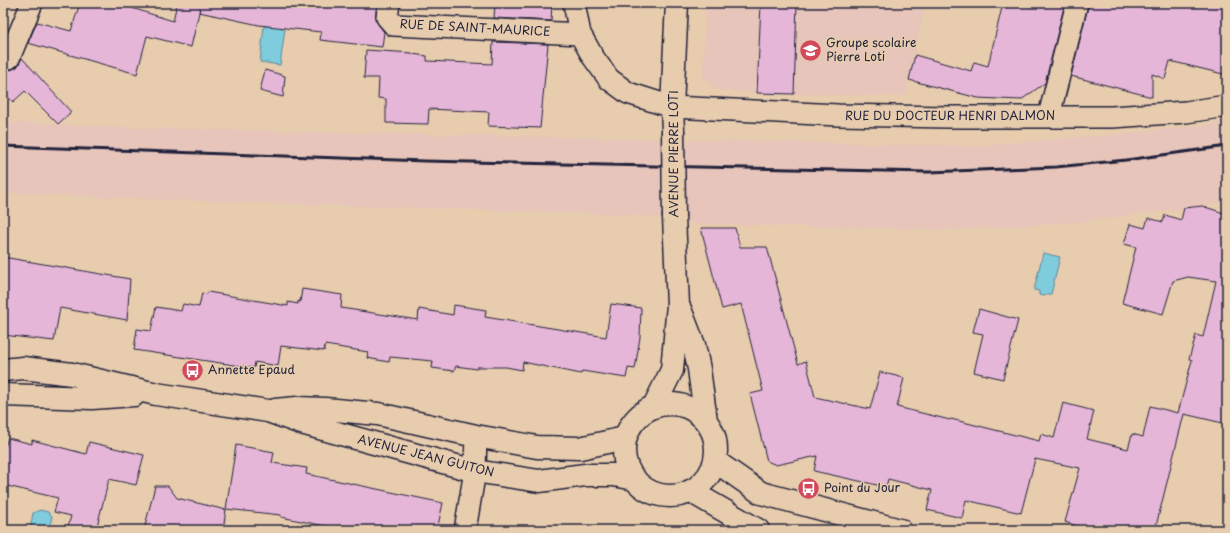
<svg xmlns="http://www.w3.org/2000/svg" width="1230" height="533" font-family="'Playpen Sans',sans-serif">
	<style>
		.built { fill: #e7c5bb }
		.water { fill: #7fccdd; stroke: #5a889c }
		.building { fill: #e6b6d8; stroke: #22223b }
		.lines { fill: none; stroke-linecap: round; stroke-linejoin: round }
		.minor-casing { stroke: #22223b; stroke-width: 24 }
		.tertiary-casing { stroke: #22223b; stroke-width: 25 }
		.secondary-casing { stroke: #22223b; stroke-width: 25 }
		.minor { stroke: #e7ccae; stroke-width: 21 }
		.tertiary { stroke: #e7ccae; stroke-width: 22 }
		.secondary { stroke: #e7ccae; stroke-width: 22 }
		.rail { stroke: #22223b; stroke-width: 3 }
		.tertiary-bridge-casing { stroke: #22223b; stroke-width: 25; stroke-linecap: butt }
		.tertiary-bridge { stroke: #e7ccae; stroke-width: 22 }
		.labels { text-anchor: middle; stroke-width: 3; stroke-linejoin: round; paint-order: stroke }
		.street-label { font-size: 12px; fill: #22223b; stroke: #e7ccae }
		.poi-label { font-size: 12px; fill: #22223b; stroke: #e7ccae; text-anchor: start }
	</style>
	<rect width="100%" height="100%" fill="#e7ccae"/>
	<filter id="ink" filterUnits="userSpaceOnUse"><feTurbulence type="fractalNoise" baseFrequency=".025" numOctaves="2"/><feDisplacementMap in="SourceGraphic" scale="8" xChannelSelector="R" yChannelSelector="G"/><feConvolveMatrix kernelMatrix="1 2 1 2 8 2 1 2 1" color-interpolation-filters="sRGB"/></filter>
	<g filter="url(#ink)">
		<path class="built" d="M706,3H925L906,96L793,94L715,90L703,76Z
			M3,122L137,128L974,146L1125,134L1227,122V202L1079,222L958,230L700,224L638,215L144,199L3,193Z"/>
		<path class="water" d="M269,24L285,29L280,65L260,62L264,26L268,27Z
			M1043,253L1060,257L1051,294H1047L1045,296L1039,295V291L1034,290Z
			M40,510L48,512L52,516L49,530H30L33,513Z"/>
		<path class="building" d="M80,3H116L173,21L177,3H377L375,20L384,32L382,47L320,40L321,32L259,25L199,12L200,8L191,47L147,36L137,74L28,43L37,22L71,31Z
			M495,3H552L551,21L494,18Z
			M761,3H797L794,94L757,93Z
			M1003,3H1065L1045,83L1021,100L978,98L909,80L915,55L971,71L974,62L988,66Z
			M1089,3H1227V75L1170,61L1165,79L1152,74V97L1071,76Z
			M493,42L548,44L540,128L488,126L489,112L429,109L428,124L386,123V99L378,98L379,78H364L366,50L412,53V54L427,56V61L492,64Z
			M22,58L71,112L58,124L25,91L13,102L3,92V73L7,69L11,70L17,67Z
			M265,70L285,76L283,97L260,91Z
			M1202,206L1227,214V424L1184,414L1155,530H1091L1065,522L1080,468L1035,459L1021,513L966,500L962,518L927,510L932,490L888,479L886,487L814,471L817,456L776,465L767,461L750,394L763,391L741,304L722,309L701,228H735L740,247H767L798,364L806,361L815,397L870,409L880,372L904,378L897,407L950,420L951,419L1039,441L1041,434L1054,438L1063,403L1094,411L1087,439L1128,449L1132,434L1143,437L1150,406L1178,413L1192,360L1189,359L1196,335L1203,337L1216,281L1188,277L1173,281L1163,314L1122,303L1136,247L1124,244L1130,224L1145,228L1148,218L1163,222L1165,215L1181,220L1184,208Z
			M3,257L130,279L127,320L60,308L54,341L3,335Z
			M302,289L342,295L341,308L418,320L419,309L453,315L454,305L486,310L485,317L606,337L611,304L641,308L640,337L635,369L628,368L626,378L582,371L581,374L523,362L522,370L506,367H477V369L456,366L454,371L432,368L433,361L390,357L389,362L367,358L368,352L325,345L324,351L281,346L278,366L255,362L254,368L134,350L137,329L151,331L156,307L181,311L183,304L199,307L202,293L207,294L208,292L288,306V302L298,304V301L300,302Z
			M979,309L1018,320L1003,379L974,372L983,334L973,332Z
			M8,438L32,444V440L86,454L89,442L144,455L136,485L109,479L96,530H67L71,516L54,512L58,498L3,485V452Z
			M236,445L274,452L272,463L307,468L306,474L443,503L437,530H345L281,517V515L226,509Z
			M155,486H168L177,498L226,510L223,530H144Z"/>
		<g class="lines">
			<defs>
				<path id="minor" d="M389,3L387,17L394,25L580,34
					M574,3L580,34L593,57L609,79L628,93L672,107L838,115L948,117H1112L1186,112L1227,106
					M9,58L32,3
					M1049,116L1077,3
					M465,530L475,471L476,436"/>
				<path id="tertiary" d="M673,131L672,107L677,3
					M680,309L694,345L699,369L706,421
					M654,406L672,370L678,305L674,217"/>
				<path id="secondary" d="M3,370L23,368L72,374L156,394L268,411L301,423L475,471L539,481L585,475H614L635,479
					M3,395L92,398L134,395
					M624 450a46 46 0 1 1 92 0a46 46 0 1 1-92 0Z
					M275,410L297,408L325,409L378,414L476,436L537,447L580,448L625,438
					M715,461L761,493L900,530
					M690,491L758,530"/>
			</defs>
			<use href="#minor" class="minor-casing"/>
			<use href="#tertiary" class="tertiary-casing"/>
			<use href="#secondary" class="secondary-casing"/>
			<use href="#minor" class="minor"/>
			<use href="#tertiary" class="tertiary"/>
			<use href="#secondary" class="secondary"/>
			<path class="rail" d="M3,146L425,161L929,172L1056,167L1126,160L1227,146"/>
			<defs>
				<path id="tertiary-bridge" d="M673,131L674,217"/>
			</defs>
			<use href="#tertiary-bridge" class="tertiary-bridge-casing"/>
			<use href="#tertiary-bridge" class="tertiary-bridge"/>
		</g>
	</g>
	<defs>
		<symbol id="school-disc" viewBox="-11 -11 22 22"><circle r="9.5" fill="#d1495b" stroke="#e7ccae"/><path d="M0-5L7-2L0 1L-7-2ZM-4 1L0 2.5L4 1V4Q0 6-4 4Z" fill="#fff"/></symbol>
		<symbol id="bus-disc" viewBox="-11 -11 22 22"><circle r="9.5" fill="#d1495b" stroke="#e7ccae"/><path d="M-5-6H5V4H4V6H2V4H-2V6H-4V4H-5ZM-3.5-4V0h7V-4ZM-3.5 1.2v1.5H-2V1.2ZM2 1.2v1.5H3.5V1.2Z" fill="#fff"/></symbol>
	</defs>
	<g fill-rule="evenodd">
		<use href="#school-disc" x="798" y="38" width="25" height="25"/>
		<use href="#bus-disc" x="180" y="358" width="25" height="25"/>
		<use href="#bus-disc" x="796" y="476" width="25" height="25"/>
	</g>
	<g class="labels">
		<g class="street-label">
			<text transform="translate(475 28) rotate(3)" y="4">RUE DE SAINT-MAURICE</text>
			<text x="950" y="120">RUE DU DOCTEUR HENRI DALMON</text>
			<text transform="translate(674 154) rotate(-90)" y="4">AVENUE PIERRE LOTI</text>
			<text transform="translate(426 456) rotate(14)" y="4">AVENUE JEAN GUITON</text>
		</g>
		<g class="poi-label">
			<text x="826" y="47">Groupe scolaire<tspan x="826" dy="14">Pierre Loti</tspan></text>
			<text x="208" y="374">Annette Epaud</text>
			<text x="824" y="492">Point du Jour</text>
		</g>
	</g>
	<rect width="1230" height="533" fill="none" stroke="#e7ccae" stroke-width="16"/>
	<rect x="8" y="8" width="1214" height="517" fill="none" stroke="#22223b" stroke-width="1.5" filter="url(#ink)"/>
</svg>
